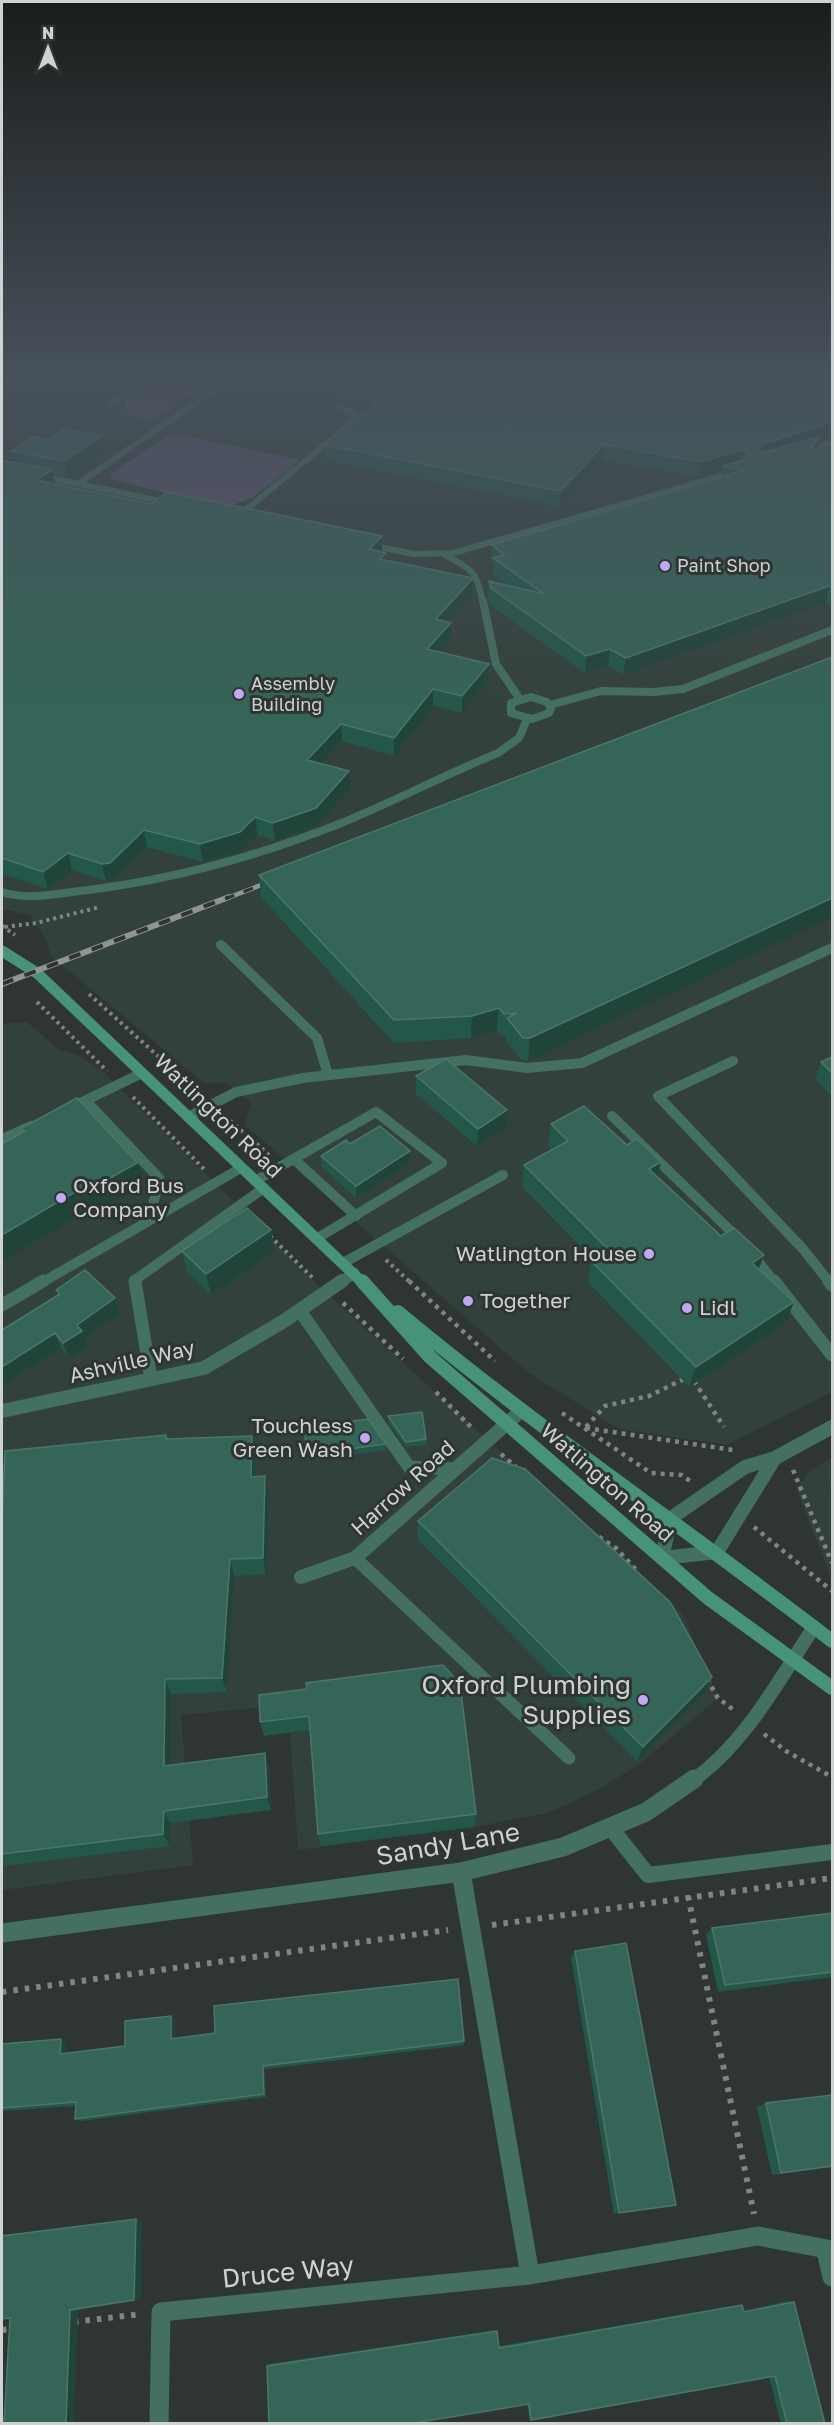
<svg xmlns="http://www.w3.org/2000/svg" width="834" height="2425" font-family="'Golos Text',sans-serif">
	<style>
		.built { fill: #33413c }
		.green { fill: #5b546b }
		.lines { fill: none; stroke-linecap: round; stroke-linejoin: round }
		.path-far2 { stroke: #808584; stroke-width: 4; stroke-dasharray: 3 4; stroke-linecap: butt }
		.path-far1 { stroke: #808584; stroke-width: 4.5; stroke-dasharray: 4 5; stroke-linecap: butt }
		.path { stroke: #808584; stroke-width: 6; stroke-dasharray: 4.5 7; stroke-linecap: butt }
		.lane-far4 { stroke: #437061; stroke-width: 6 }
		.lane-far3 { stroke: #437061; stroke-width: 8 }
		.lane-far2 { stroke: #437061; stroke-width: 10 }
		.lane-far1 { stroke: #437061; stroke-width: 13 }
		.lane { stroke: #437061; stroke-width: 16 }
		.street-far2 { stroke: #437061; stroke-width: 11 }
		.street-far1 { stroke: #437061; stroke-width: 14 }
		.street { stroke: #437061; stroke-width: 19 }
		.secondary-far1 { stroke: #46927b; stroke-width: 11 }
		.secondary { stroke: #46927b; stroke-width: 14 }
		.rail-far1-casing { stroke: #909593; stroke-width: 4.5 }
		.rail-casing { stroke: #909593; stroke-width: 6 }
		.rail-far1 { stroke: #2f3533; stroke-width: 3; stroke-dasharray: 10; stroke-linecap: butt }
		.rail { stroke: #2f3533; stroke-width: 4; stroke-dasharray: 12; stroke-linecap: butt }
		.wall { fill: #235749 }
		.shaded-wall { fill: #20443a }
		.building { fill: #356458; stroke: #4d766b; stroke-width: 1.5 }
		.poi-dot { fill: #c1a8f3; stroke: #2f3533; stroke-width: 2 }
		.labels { text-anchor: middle; stroke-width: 6; stroke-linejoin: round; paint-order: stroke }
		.far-poi-label { font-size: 18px; fill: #ced2d1; stroke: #2f3533; text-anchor: start }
		.street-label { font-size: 21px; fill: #ced2d1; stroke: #2f3533 }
		.poi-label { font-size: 21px; fill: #ced2d1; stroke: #2f3533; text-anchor: start }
		.near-poi-label { font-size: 26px; fill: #ced2d1; stroke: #2f3533; text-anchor: end }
		.near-street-label { font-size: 26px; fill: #ced2d1; stroke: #2f3533 }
	</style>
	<rect width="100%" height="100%" fill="#2f3533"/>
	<path class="built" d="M2,373H832V1392L727,1445L619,1429L529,1373L245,1125L251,1103L227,1083H204L51,956L46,940L30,915L2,909Z
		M27,1022L58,1049L80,1056L101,1070L320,1287L549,1496L616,1548L683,1615L718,1698L641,1763L596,1791L547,1813L474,1827L298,1850L288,1705L181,1715L193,1865L2,1890V1024Z
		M832,1457V1580L796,1489L810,1471Z"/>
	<path class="green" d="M157,378L193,385L199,389L152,420L117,413L125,407L127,397Z
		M172,433L300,460L252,498L235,504L215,505L110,479L112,473Z"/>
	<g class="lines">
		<path class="path-far2" d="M2,926L15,935
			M5,927L36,923L100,907
			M89,994L199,1093
			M37,1002L107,1071
			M133,1097L204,1169
			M225,1116L269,1155
			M270,1236L314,1279
			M386,1260L411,1283"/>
		<path class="path-far1" d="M409,1281L495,1361
			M343,1303L403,1359
			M694,1381L724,1427
			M436,1392L473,1429
			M562,1413L651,1473L682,1475L690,1481
			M586,1427L605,1406L649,1396L686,1378
			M586,1428L733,1450
			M501,1454L516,1467
			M793,1470L832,1563
			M754,1527L832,1591
			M599,1537L616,1548L638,1572
			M707,1679L718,1698L735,1711
			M764,1734L786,1751L832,1777"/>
		<path class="path" d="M688,1896L754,2214
			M492,1925L832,1878
			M2,1992L448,1930
			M74,2322L141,2314
			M2,2330L13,2329"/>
		<path class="lane-far4" d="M149,373L224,387
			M7,383L25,373
			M231,383L251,389
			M111,403L156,375
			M804,451L832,442
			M41,476L170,503
			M79,483L204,397L246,373
			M237,517L355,420L353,413L340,406
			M370,545L414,554L453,553L735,472
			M445,555C474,571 476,570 483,603"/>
		<path class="lane-far3" d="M483,601L496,664L519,698
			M531,697L547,702L551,708L549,713L532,719L511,713V703Z
			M550,705L601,691L654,692L683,689L832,630
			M2,892C30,901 59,893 88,890C175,879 258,856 339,824C393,802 444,775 498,753L519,738L527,719"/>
		<path class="lane-far2" d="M221,945L317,1038L328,1075
			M733,1061L658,1096L803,1249L830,1283
			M86,1101L159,1178L150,1219
			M70,1108L142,1073
			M612,1116L739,1239
			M188,1117L236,1092L303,1078L466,1060L527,1068L582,1063L832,948
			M2,1139L31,1126
			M294,1159L356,1216
			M255,1181L376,1112L442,1163L316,1239
			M753,1255L775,1283
			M343,1263L503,1175
			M41,1283L241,1168
			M135,1283V1280L264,1188"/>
		<path class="lane-far1" d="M135,1281L151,1379
			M774,1281L832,1355
			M829,1281L832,1285
			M2,1305L43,1281
			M300,1311L409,1467L455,1469
			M2,1508H5L2,1546
			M355,1558L569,1758"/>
		<path class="lane" d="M610,1827L648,1875L832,1852"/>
		<path class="street-far2" d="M340,1283L354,1273"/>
		<path class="street-far1" d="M2,1411L204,1368L284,1321L342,1281
			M775,1458L717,1552L662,1558L671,1518L745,1467Z
			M775,1458L832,1427
			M301,1577L355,1558L521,1411
			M692,1781C745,1744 779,1680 814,1627"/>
		<path class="street" d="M461,1872L530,2275
			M2,1933L461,1872L563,1847L646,1812L694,1779
			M826,2251L832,2277
			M159,2424L161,2312L530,2275L758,2236L832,2250"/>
		<path class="secondary-far1" d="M2,951L37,973L363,1283"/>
		<path class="secondary" d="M362,1281L430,1357L708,1598L832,1688
			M398,1312C537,1428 688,1530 832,1641"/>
		<defs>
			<path id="rail-far1" d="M225,899L274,880"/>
			<path id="rail" d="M2,984L229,897"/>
		</defs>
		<use href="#rail-far1" class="rail-far1-casing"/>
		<use href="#rail" class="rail-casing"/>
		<use href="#rail-far1" class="rail-far1"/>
		<use href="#rail" class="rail"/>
	</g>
	<path class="wall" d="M262,373H832V428L825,439L819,441L817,448L832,444V605L831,606L825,603L623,675L608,666L585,673L490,605L488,598L489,581L509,586L493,575V563L491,561L492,545L721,477L723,470L698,477L602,460L560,507L325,460L324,445L377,403L263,382Z
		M11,451L105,452L67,477L53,474L55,484L386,553V561L472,594L448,622L451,623V640L440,652L489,664L488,681L462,713L433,706L394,756L342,741L321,764L350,789L317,825L275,841L257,835L242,850L203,862L147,847L113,880L106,881L72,870L48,889L2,874V460L14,462Z
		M832,657L528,1061L521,1060L506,1041V1036H502L497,1030L471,1038L394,1043L261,897L259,875Z
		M832,1057V1096L815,1079L821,1062Z
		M416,1076L507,1110L506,1128L477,1146L416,1094Z
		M551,1124L627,1145L661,1162L658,1177L721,1236L759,1269L786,1323L689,1387L588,1282L591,1261L593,1259L522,1187L524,1165L552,1150L548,1146Z
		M350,1144L410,1163L356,1198L322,1167L321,1156Z
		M271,1230L274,1251L211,1295L187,1272L182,1251Z
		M56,1290L115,1298L119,1313L85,1338L88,1346L69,1358L61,1348L2,1385V1330L58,1296Z
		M388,1416L426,1439V1445L406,1447L388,1422Z
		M304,1427L386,1444V1450L308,1460Z
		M166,1435L168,1439L256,1454L255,1477L269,1494L266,1574L234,1576L227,1692L171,1694L170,1765L269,1766L271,1810L170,1823V1846L2,1866V1522Z
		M832,1480V1490L829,1486Z
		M418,1521L712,1677L704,1693L637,1761L418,1540Z
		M307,1689L476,1814L474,1827L321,1846L318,1834L310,1730L264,1736L260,1722Z
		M832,1913V1977L718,1992L706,1935L712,1928Z
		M575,1951L676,2205L614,2214L571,1958Z
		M175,2020V2039L464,2041V2045L266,2069V2097L81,2121L75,2119L76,2106L2,2111V2044L61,2039L67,2043L66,2053L125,2046Z
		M832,2095V2167L772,2175L757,2107L766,2103Z
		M787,2301L794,2302L825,2424H781L769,2377L531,2420L529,2418L527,2405L267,2366L269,2364L496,2330L497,2331L499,2346L737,2305H742L743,2311Z"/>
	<path class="shaded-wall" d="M832,418V428L825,439L819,441L816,452L759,459V448L762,444Z
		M103,436L105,452L67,477L64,461Z
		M604,444L602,460L560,507L561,491Z
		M742,450L740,465L723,466V470L698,477L700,462Z
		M52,470L55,485L36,480Z
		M382,536V552L370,549Z
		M386,553V569L380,559Z
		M473,578L472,594L435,636L436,619Z
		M829,586L825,603L623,675L626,658Z
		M451,623V640L427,666V649Z
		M610,649L608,666L585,673L586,656Z
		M489,664L488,681L462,713V696Z
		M433,689V706L394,756V738Z
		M341,724L342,741L309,777L307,760Z
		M349,771L350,789L317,825L275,841L273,823Z
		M255,817L257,835L242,850L203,862L200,844Z
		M144,830L147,847L113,880L106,881L102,864Z
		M68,853L72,870L48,889L43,872Z
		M832,898V917L528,1061L530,1038Z
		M499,1008L497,1030L471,1038L472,1016Z
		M507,1110L506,1128L477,1146L478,1129Z
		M410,1151V1163L356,1198V1186Z
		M661,1162L656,1184L649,1169Z
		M137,1163L143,1184L88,1216L86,1211L2,1261V1235L80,1189Z
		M271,1230L274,1251L211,1295L206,1274Z
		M764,1255L756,1277L752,1263Z
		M115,1298L119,1313L85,1338L88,1346L69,1358L63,1343L77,1325Z
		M794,1302L786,1323L689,1387L696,1367Z
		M55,1333L61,1348L2,1385V1367Z
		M252,1436L256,1454L254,1495L251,1477Z
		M265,1476L269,1494L266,1574L263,1558Z
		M230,1559L234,1576L227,1692L222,1678Z
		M712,1677L704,1693L637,1761L643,1747Z
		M165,1679L171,1694L170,1779L164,1766Z
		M265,1753L269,1766L271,1810L267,1797Z
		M164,1811L170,1823V1846L163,1834Z
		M171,2016L175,2020V2043L171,2039Z
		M61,2039L67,2043L66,2058L60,2054Z
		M263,2066L266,2069V2097L264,2094Z
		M136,2219L142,2220L141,2299L134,2300Z
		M78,2309L74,2424H66L70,2310Z"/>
	<path class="building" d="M294,373H832V418L829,423L762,444L759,448L761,453L819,437L810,451L832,444V588L829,586L626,658L610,649L586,656L491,588L489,581L544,594L493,558L504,555L492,545L745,470L723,466L746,459L749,453L742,450L700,462L604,444L561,491L324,445L392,391Z
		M65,429L103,436L64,461L11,451L33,437L48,440Z
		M2,460L52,470L36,480L152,504L167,492L382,536L370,549L386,553L380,559L473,578L436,619L451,623L427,649L489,664L462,696L433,689L394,738L341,724L307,760L349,771L316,808L273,823L255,817L240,832L200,844L144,830L110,863L102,864L68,853L43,872L2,858Z
		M832,657V898L530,1038H523L507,1018L517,1013L504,1014L499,1008L472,1016L394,1020L259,875Z
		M832,1057V1073L821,1062Z
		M446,1059L507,1110L478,1129L416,1076Z
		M77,1098L137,1163L81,1194L80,1189L2,1235V1144L25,1131L20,1129Z
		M584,1106L627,1145L637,1139L661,1162L649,1169L721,1236L734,1228L764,1255L752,1263L794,1302L696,1367L591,1261L609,1250L524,1165L568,1141L551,1124Z
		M380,1126L410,1151L356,1186L321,1156L346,1140L350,1144Z
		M247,1208L271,1230L206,1274L182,1251Z
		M85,1270L115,1298L77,1325L82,1331L63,1343L55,1333L2,1367V1330L60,1294L56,1290Z
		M422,1412L426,1439L406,1442L388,1416Z
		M368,1419L386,1444L307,1455L304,1427Z
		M166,1435V1439L252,1436L251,1477L265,1476L263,1558L230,1559L222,1678L165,1679L164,1766L265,1753L267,1797L164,1811L163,1834L2,1854V1522L5,1451Z
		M492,1458L525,1469L670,1602L712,1677L643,1747L418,1521Z
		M443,1665L460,1684L476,1814L318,1834L309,1716L260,1722L259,1695L307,1689L306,1683Z
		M832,1913V1972L725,1985L712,1928Z
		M626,1943L676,2205L619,2213L575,1951Z
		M458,1979L464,2041L263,2066L264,2094L75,2119L76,2102L2,2108V2044L61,2039L60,2054L125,2046V2021L171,2016V2039L215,2033L214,2006Z
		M832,2095V2166L781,2173L766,2103Z
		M136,2219L134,2300L70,2310L66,2424H4L10,2318L2,2319V2236Z
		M794,2302L825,2424H787L775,2376L531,2420L529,2404L408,2424H269L267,2366L497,2331L499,2348L742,2305L744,2312Z"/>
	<linearGradient id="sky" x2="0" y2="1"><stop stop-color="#1a1d1c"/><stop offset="0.52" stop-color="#47515b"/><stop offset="1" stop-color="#47515b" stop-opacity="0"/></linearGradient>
	<rect width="834" height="713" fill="url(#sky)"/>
	<g class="poi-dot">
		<circle cx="665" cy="566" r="6"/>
		<circle cx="239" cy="694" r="6"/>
		<circle cx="61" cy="1198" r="6"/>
		<circle cx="649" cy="1254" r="6"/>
		<circle cx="468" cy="1301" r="6"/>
		<circle cx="687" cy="1308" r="6"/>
		<circle cx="365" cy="1438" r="6"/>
		<circle cx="643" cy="1700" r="6"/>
	</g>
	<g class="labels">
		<g class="far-poi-label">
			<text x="677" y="572">Paint Shop</text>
			<text x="251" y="690">Assembly<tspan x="251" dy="21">Building</tspan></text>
		</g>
		<g class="street-label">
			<text transform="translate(218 1116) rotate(44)" y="7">Watlington Road</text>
			<text transform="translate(132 1362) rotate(-13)" y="7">Ashville Way</text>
			<text transform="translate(607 1483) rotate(41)" y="7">Watlington Road</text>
			<text transform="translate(403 1488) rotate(-42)" y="7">Harrow Road</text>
		</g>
		<g class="poi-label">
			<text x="73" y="1193">Oxford Bus<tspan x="73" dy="24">Company</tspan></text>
			<text x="637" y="1261" text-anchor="end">Watlington House</text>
			<text x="480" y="1308">Together</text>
			<text x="699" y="1315">Lidl</text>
			<text x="353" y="1433" text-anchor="end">Touchless<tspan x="353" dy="24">Green Wash</tspan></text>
		</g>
		<g class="near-poi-label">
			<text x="631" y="1694">Oxford Plumbing<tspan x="631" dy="30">Supplies</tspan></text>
		</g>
		<g class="near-street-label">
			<text transform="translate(448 1844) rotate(-10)" y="9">Sandy Lane</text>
			<text transform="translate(288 2272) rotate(-6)" y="9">Druce Way</text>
		</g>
	</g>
	<rect width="834" height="2425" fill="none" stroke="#ced2d1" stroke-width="6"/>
	<g transform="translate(48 48)" stroke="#2f3533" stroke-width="4.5" paint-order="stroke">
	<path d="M0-4.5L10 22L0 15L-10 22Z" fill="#ced2d1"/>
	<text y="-9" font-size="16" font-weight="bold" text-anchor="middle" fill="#ced2d1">N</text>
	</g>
</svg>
